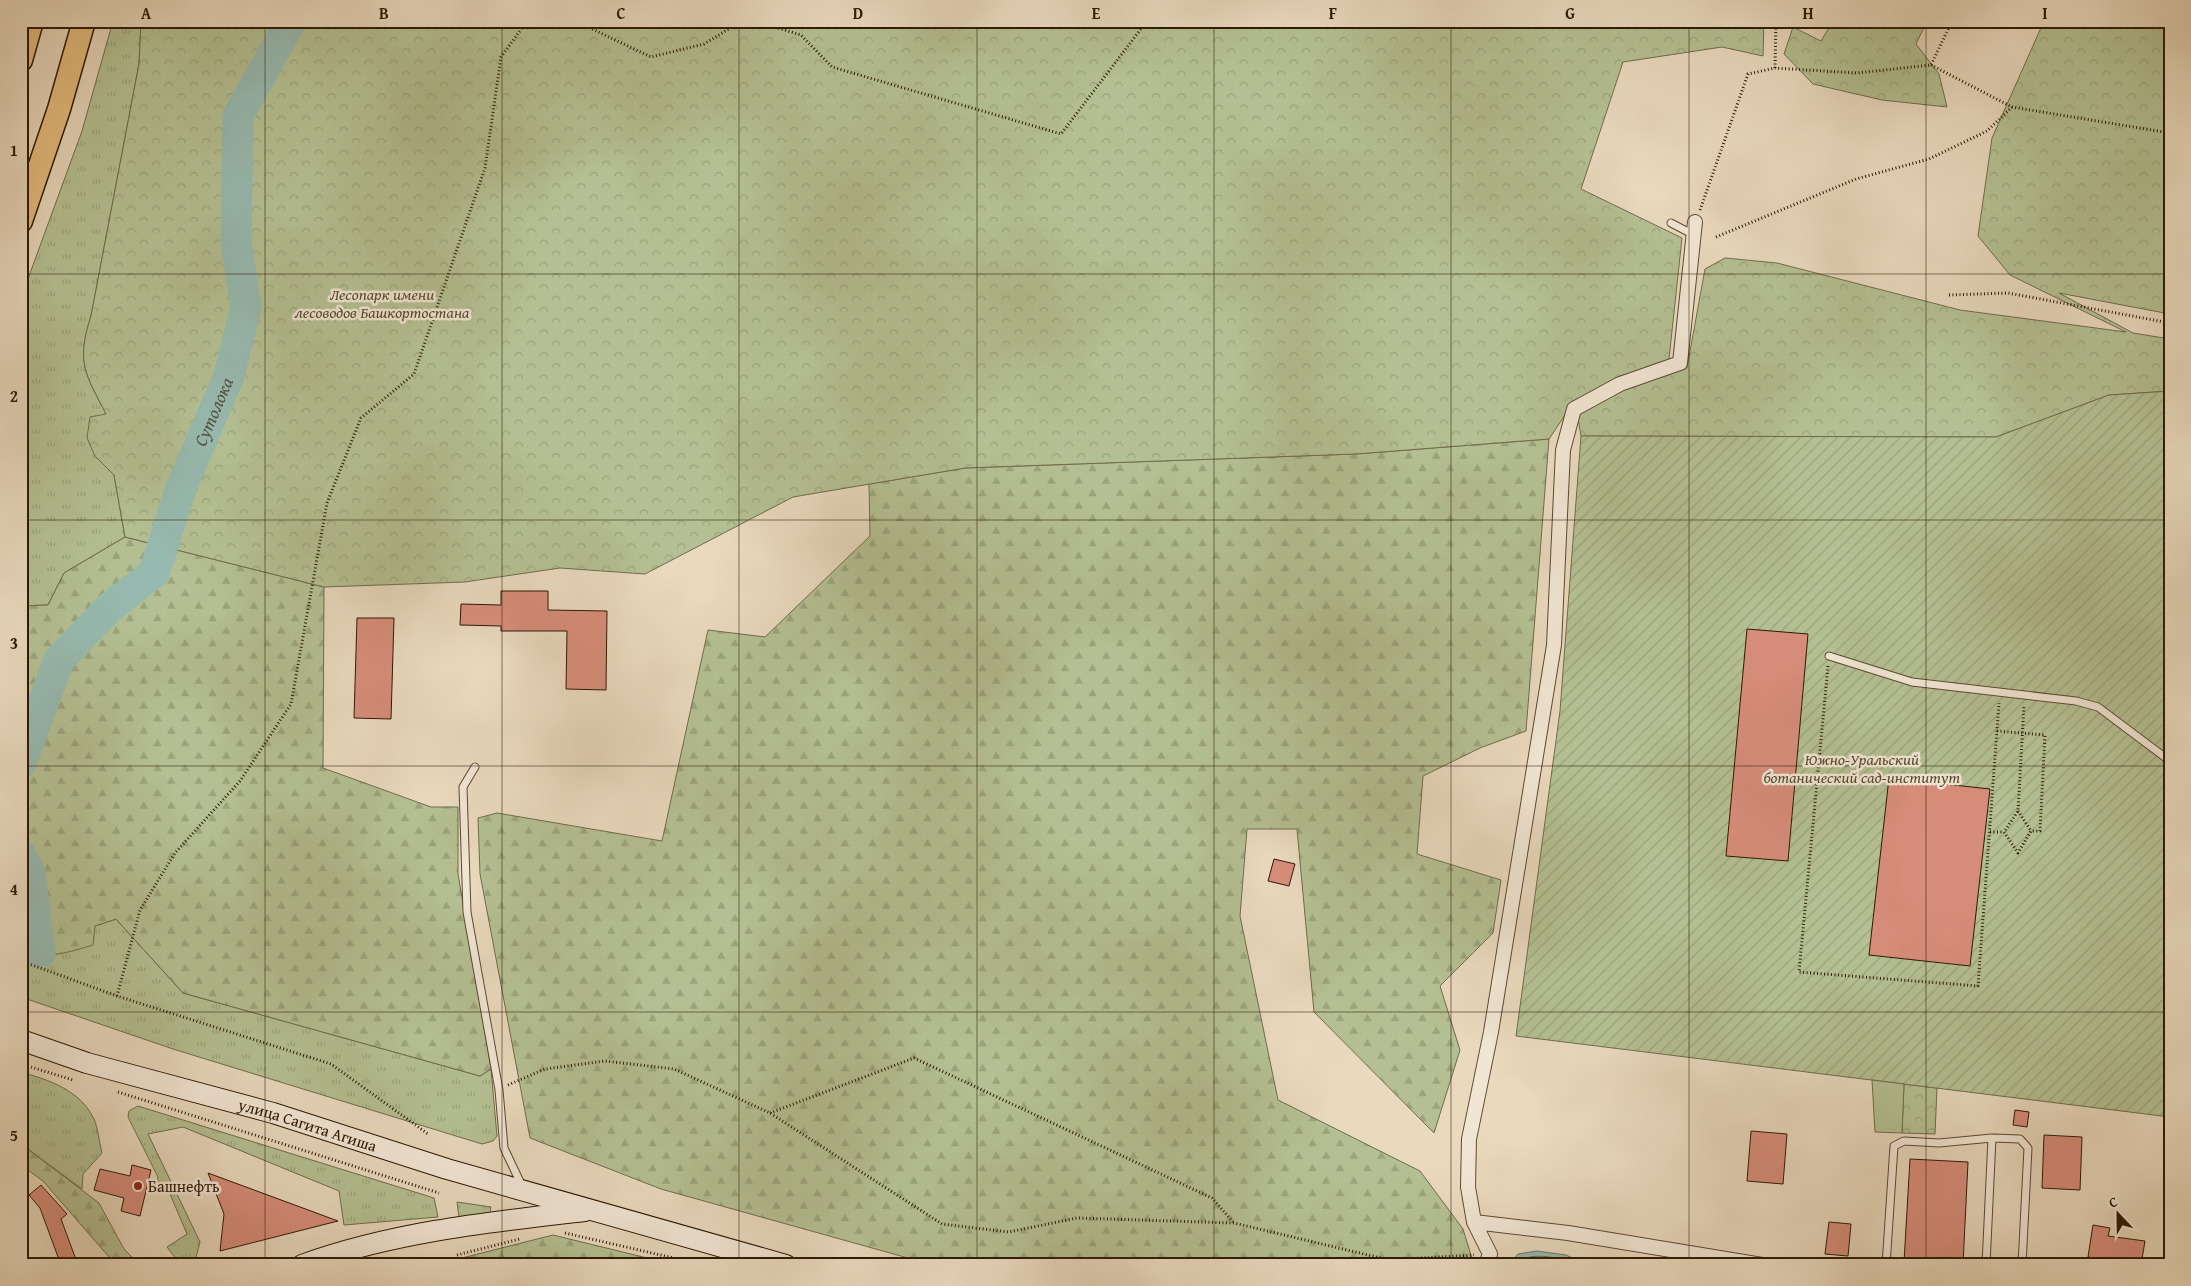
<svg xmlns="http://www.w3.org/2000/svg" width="2191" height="1286" font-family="'Gentium Book Plus',serif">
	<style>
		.grass { fill: url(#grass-tufts); stroke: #706c4c }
		.forest { fill: url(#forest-firs); stroke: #706c4c }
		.park { fill: url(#park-crowns); stroke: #706c4c }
		.garden { fill: url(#garden-furrows); stroke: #706c4c }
		.pitch { fill: #b4c093; stroke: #706c4c }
		.water { fill: #97bab0; stroke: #6d7a6b }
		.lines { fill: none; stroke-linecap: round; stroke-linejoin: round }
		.shore { stroke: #626a5a; stroke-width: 1 }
		.river { stroke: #97bab0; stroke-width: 31 }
		.building { fill: #d78d7b; stroke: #2d1904 }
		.service-casing { stroke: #5c4932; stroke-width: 9 }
		.minor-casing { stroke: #5c4932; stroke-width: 16 }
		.secondary-casing { stroke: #2d1904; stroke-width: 22 }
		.primary-casing { stroke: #2d1904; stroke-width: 25 }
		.path { stroke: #2d1904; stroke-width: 3; stroke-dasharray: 1 2.5; stroke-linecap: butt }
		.service { stroke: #f1e6d4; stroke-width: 7 }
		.minor { stroke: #f1e6d4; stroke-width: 14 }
		.secondary { stroke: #f1e6d4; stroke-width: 20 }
		.primary { stroke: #e4bc7e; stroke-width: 22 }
		.grid { fill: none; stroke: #2d1904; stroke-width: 1; stroke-opacity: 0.55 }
		.poi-dot { fill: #8f2418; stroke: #f1e6d4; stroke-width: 2 }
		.labels { text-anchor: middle; stroke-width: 5; stroke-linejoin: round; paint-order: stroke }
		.park-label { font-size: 16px; font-style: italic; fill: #564b2f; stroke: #f1e6d4 }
		.street-label { font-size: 16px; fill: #2d1904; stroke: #f1e6d4 }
		.poi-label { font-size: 16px; fill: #2d1904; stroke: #f1e6d4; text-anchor: start }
		.water-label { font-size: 18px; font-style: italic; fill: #525140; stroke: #f1e6d4 }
		.neatline { fill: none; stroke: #2d1904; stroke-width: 2 }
		.grid-label { font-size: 16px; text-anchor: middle; font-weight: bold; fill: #2d1904 }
	</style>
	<defs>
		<pattern id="grass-tufts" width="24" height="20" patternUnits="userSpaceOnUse" patternTransform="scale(1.25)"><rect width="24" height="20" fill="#b4c093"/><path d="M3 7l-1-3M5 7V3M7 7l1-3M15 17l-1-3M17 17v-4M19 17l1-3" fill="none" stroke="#9ba47d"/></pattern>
		<pattern id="forest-firs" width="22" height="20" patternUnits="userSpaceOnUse" patternTransform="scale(1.25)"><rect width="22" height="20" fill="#b4c093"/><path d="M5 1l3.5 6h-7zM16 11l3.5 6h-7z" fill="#9ba47d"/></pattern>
		<pattern id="park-crowns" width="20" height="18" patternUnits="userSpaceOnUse" patternTransform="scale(1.25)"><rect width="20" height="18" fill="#b4c093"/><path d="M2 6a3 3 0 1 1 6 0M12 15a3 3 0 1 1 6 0" fill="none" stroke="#9ba47d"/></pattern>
		<pattern id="garden-furrows" width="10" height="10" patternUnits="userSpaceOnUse" patternTransform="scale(1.25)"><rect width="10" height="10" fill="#b4c093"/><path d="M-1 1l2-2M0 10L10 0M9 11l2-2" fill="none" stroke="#9ba47d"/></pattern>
	</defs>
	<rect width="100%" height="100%" fill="#e9d9bd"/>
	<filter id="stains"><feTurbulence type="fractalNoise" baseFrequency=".004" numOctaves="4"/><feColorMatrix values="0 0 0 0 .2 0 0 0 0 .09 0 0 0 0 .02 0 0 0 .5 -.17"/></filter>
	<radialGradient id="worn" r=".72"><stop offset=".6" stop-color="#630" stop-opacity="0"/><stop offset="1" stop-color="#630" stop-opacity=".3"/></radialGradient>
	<path class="grass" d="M113,21H141L139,64L91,316C76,362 85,374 106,414L95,456L114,475L125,537L64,573L48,605L21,606V298L82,131Z
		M116,919L183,993L480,1076L491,1069L497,1136L493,1141L482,1144L173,1049L21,997V952L32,956L95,926Z
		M21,1072C49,1080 80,1090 94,1119C98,1128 99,1142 102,1153L83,1174L82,1189L21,1144Z
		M138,1106L434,1198L438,1217L344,1225L339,1191L183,1127L148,1134L200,1242L194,1265C179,1265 176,1259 167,1247L187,1234L167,1187L153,1192L158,1177L128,1117L129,1111Z
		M457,1202L491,1207L490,1213L459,1217Z"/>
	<path class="forest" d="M1549,439L1526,731L1480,748L1423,776L1417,854L1501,880L1493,933L1440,986L1460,1050L1434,1133L1314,1012L1297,829H1247L1240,916L1278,1100L1420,1171L1463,1229L1474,1265H933L661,1189L530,1138L480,874L478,818L497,813L662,841L708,630L765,637L870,536L869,484L965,468L1356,454Z
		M125,537L324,587L323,768L431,807H458V874L491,1069L480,1076L183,993L116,919L95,926L93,945C70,952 44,960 21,952V606L48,605L64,573Z
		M21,1144L99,1203L124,1249L140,1265H116L43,1181L21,1165Z
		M553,1235L676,1265H365L450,1261Z"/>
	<path class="park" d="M141,21H1764L1763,56L1722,47L1623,62L1581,189L1682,238L1669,359L1629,376L1644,382L1687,368L1705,269L1725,258L1777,263L1960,310L2126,332L2010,275L1978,236L1992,138L2044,21H2170V314L2059,293L2133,333L2170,339V391L2109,395L1996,437L1581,436L1577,412L1628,378L1575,400L1549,439L1356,454L965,468L793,497L645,574L560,568L465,582L324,587L125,537L114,475L95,456L87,438L90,417L106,414C85,373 76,362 91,316L139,64Z
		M1833,21H1927L1916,44L1939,74L1947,107L1882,100L1813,84L1784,54L1793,27L1821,41Z
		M1904,1084L1937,1088L1935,1134L1902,1133Z"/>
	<path class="garden" d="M2170,391V1117L1516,1036L1560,711L1581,436L1996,437L2109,395Z"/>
	<path class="pitch" d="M1872,1080L1904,1084L1902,1133L1875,1132Z"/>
	<path class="water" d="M1537,1251L1566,1255L1588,1265H1507L1518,1254Z"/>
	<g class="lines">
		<path class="shore" d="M1514,1265C1528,1250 1559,1257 1576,1265"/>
		<g class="river">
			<path id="s1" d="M21,763L59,660L109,608L154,573L181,488L229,376L246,307L236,242L238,116L291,21"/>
			<path d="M21,855L30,873L40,953"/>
		</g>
	</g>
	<path class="building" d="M501,591H548V610L607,611L606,690L566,689L567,631H501V626L460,625L461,604L501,605Z
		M357,618H394L391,719L354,718Z
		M1747,629L1808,634L1788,861L1726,856Z
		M1889,778L1990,789L1970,966L1869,955Z
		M1274,859L1295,864L1289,886L1268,881Z
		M2015,1110L2029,1112L2027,1127L2013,1125Z
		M1751,1131L1787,1134L1783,1184L1747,1181Z
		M2044,1135L2082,1137L2080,1190L2042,1188Z
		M1910,1159L1968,1162L1963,1265L1904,1262Z
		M132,1165L151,1170L140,1216L121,1211L124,1198L94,1190L100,1169L130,1176Z
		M208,1173L338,1221L220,1251L224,1214Z
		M41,1185L67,1214L61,1219L78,1265H61L40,1208L29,1195Z
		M1829,1222L1851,1224L1848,1256L1825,1254Z
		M2093,1225L2110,1228L2108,1236L2145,1241L2141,1265H2112L2113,1261L2088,1257Z"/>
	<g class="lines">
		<defs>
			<path id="service" d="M1671,223L1694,235
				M1829,656L1912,682L2076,701L2098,707L2170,761
				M475,767L463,787L467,912L499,1090L504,1148L522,1186
				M1886,1265L1894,1146L1904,1141L1939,1143L1992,1138
				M1986,1265L1992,1138L2020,1139L2028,1148L2022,1265"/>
			<path id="minor" d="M1474,1222L1568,1233L1762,1265
				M1486,1265L1490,1254L1474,1222L1468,1187L1469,1139L1491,1032L1554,645L1563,450L1574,409L1620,384L1680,363L1695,222"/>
			<g id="secondary">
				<path id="s2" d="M21,1040L87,1063L273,1113L447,1169L786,1265"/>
				<path d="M302,1265C393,1232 490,1222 585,1211"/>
			</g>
			<path id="primary" d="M21,60L32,21
				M21,221L59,109L84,21"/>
		</defs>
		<use href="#service" class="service-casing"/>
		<use href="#minor" class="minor-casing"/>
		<use href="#secondary" class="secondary-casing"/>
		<use href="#primary" class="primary-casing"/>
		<path class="path" d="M562,21L588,27L651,57L704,44L742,21
			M755,21L801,35L832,67L1061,134L1147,21
			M1931,65L2012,107L2170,133
			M1775,68L1776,21
			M1700,210L1748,74L1775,68L1857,73L1931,65L1952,21
			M1716,237L1856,179L1929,159L1987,131L2012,107
			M1949,295L2008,293L2170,323
			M1828,666L1799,972L1978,986L1999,703
			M1997,731L2045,735L2040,831H2031
			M2018,811L2031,831L2018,853L2004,832L2018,811L2024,705
			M1990,832H2004
			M21,961L117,996L331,1064L428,1134
			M117,996L140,910L175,853L240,781L291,704L327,503L361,418L414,374L485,168L501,57L527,21
			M21,1064L73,1080
			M508,1085L545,1069L605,1061L674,1069L770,1113L942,1224L1009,1232L1077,1218L1234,1223L1389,1260L1474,1255
			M118,1092L439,1193
			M770,1113L914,1058L1212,1198L1233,1222
			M565,1233L704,1265
			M457,1255L520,1239"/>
		<use href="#service" class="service"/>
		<use href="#minor" class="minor"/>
		<use href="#secondary" class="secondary"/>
		<use href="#primary" class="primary"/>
	</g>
	<path class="grid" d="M265,21V1265M502,21V1265M739,21V1265M977,21V1265M1214,21V1265M1451,21V1265M1689,21V1265M1926,21V1265M21,274H2170M21,520H2170M21,766H2170M21,1012H2170"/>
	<circle class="poi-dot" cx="138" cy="1186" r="5"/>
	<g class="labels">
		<g class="park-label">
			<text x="382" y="300">Лесопарк имени<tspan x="382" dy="18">лесоводов Башкортостана</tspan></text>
			<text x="1862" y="765">Южно-Уральский<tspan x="1862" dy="18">ботанический сад-институт</tspan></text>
		</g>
		<g class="street-label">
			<text dy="6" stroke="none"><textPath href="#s2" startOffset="299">улица Сагита Агиша</textPath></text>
		</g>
		<g class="poi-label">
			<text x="148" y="1192">Башнефть</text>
		</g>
		<g class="water-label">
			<text dy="6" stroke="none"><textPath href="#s1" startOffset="411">Сутолока</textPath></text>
		</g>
	</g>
	<rect width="2191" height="1286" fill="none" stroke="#e9d9bd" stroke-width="55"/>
	<g transform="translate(2118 1214) rotate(338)" stroke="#f1e6d4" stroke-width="4" paint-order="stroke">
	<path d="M0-4L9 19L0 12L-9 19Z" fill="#2d1904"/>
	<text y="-8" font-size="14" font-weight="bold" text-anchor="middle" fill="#2d1904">С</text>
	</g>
	<rect x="28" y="28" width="2136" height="1230" class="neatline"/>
	<g class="grid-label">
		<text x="146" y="19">A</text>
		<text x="384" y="19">B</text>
		<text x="621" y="19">C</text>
		<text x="858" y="19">D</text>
		<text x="1096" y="19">E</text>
		<text x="1333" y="19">F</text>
		<text x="1570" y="19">G</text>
		<text x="1808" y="19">H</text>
		<text x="2045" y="19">I</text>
		<text x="14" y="156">1</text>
		<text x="14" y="402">2</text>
		<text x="14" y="649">3</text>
		<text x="14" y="895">4</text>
		<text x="14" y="1141">5</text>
	</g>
	<rect width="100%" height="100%" filter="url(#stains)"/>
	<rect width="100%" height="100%" fill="url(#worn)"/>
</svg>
